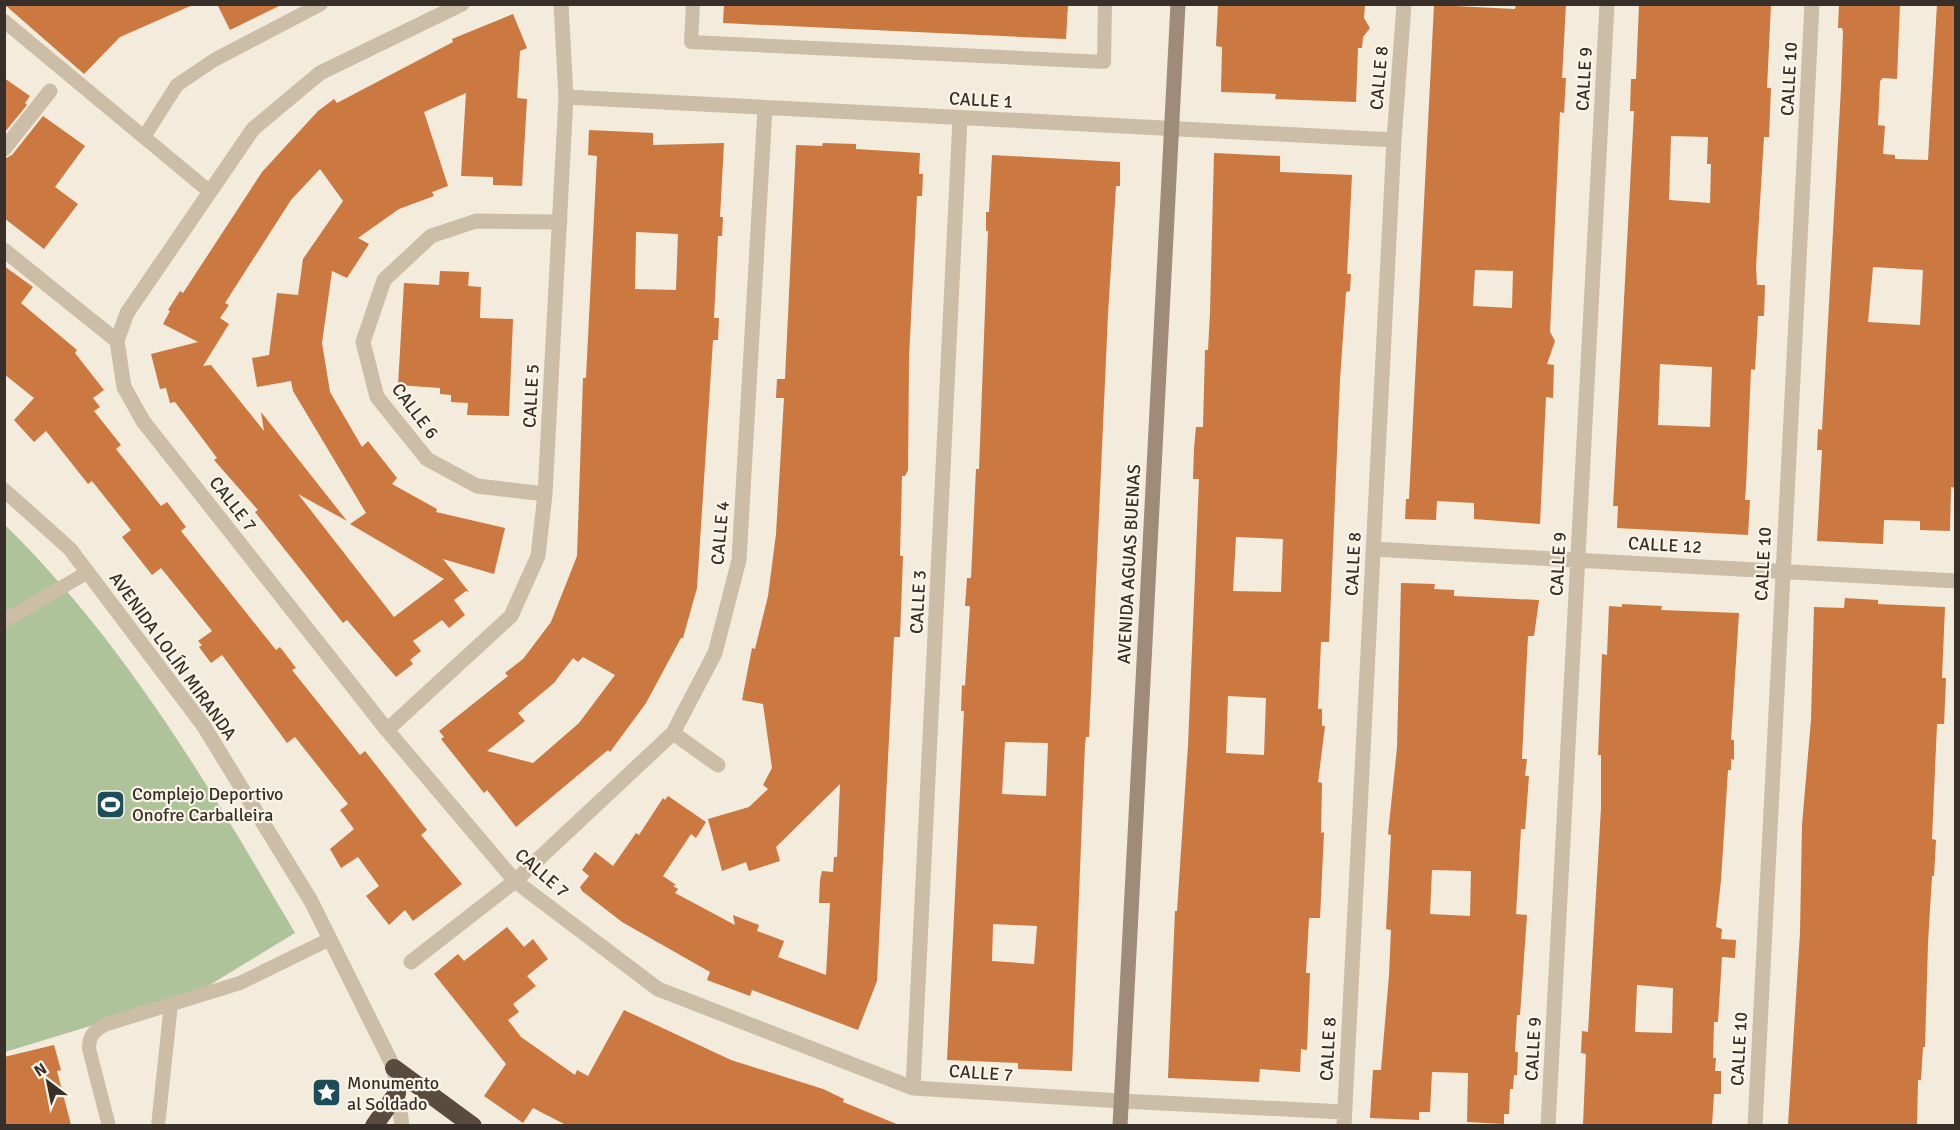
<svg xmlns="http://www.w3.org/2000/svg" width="1960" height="1130" font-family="Signika,sans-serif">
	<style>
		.green { fill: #afc39b }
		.building { fill: #cb7841; fill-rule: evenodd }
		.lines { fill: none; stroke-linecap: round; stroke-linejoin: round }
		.lane { stroke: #ccbda7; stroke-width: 14 }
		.street { stroke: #ccbda7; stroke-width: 15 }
		.secondary { stroke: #9f8c78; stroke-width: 15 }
		.highway { stroke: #594b3e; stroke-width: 18 }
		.labels { text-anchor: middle; stroke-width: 4.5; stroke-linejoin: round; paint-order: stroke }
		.street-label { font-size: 18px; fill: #382f28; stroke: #faf5e8 }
		.poi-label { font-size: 18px; fill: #382f28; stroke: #faf5e8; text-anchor: start }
	</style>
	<rect width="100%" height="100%" fill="#f3ebdb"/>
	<path class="green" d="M4,524C124,641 211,789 295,933L195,994L5,1052Z"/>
	<path class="building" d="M4,4H195L120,37L84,74Z
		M217,4H283L230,30Z
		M724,4H1068L1066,39L723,23Z
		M1218,4H1365L1364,18L1370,28L1363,37L1362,48H1358L1356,102L1275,99L1276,94L1221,92L1222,47L1216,46Z
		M1516,4H1566L1562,78H1566L1564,113L1560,112L1550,332L1555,341L1547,364L1554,365L1553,398L1546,397L1540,524L1474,519V503L1437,501L1436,520L1405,519L1406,499H1409L1434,5L1515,9ZM1475,270L1513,271L1512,308L1473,306Z
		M1639,4H1771L1767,88H1771L1769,137H1764L1756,267L1757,285H1765L1764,316H1758L1755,370L1751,369L1746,487L1745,500H1750L1748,535L1617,528L1618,506H1613L1615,470L1634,111H1630L1631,79H1636ZM1671,136L1708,137L1707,164H1711L1710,203L1669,200ZM1660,364L1712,367L1710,427L1658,425Z
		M1839,4H1900L1897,79L1883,78L1880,81L1878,125L1885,126L1883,154L1895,155V159L1928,160L1937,4H1956V488L1951,487L1950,531L1920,530V521L1884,520L1883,544L1817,541L1822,450H1817L1818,429L1822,430L1841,88L1843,32L1842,28H1838ZM1873,267L1923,270L1920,325L1868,322Z
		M513,14L527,48L520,51L517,98L527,99L522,186L493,185V177L461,176L466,93L424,112L448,186L432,192L434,196L399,209L358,238L369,244L347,278L332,271L322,343L330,392L362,447L368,441L397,478L392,484L437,509L436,512L505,528L494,574L443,559L469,592L466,591L454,600L465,615L449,628L442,620L413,641L421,651L410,660L413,664L396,677L347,620L343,623L255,512L258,510L214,460L217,458L175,402L170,403L166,388L160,389L151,354L198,342L163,324L170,311L168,310L180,291L183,293L262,172L318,111L334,99L337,103L453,42L452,39ZM320,169L343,201L303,259L298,295L277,293L269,355L252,358L257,387L291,381L293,391L366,513L350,524L444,579L394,617L298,494L347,521L261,412L264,431L211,365L203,366L229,324L220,318L229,305L225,303L291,200Z
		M4,78L30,96L25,103L27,105L4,133Z
		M43,116L85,146L55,187L78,204L44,249L4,218V159L12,155Z
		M589,130L653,133V145L724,143L720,217H723L722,236H718L714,318H719L718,340H713L697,588L683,638H681L646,703L610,752L608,750L516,827L487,790L484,793L441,739L444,737L439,731L508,676L505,673L523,659L551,622L577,556L583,378H586L597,156L588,155ZM636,232L678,234L676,290L635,289ZM583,657L615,675L579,723L533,763L487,751L525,721L518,713L554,683L573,658L578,662Z
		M823,143L856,144V149L920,153L919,174H923L922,196H917L909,358L908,470L905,476H902L900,556H903L900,637H894L877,981L858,1030L752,990L750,996L707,980L710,972L622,922L582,891L580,887L589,876L582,870L595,852L613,866L636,833L639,835L663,798L665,800L668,796L706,822L696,838L691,834L663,876L676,885L673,886L678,889L675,893L735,925L733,915L759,925L757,931L784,941L778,957L826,975L830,903H819L820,880L822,871L833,872L834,857H837L840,784L776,847L780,861L749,871L746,862L722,871L708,819L749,807L768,789L763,785L772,768L763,704L742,700L752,648L755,649L768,596L776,534L784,398H776L777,379H785L796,145L822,146Z
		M1214,153L1280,156V172L1352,175L1347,274H1351L1350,291L1346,292L1340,380L1329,642H1321L1318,709H1322V726H1325L1318,782L1322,783L1321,833L1324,832L1320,918H1309L1306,973H1310L1307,1050L1301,1049L1300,1072L1260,1069L1259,1082L1168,1078L1175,911H1177L1188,745L1196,552L1199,479H1193L1194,448L1196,427H1203L1205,350H1208L1210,313ZM1236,537L1283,539L1281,592L1233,591ZM1228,696L1266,698L1264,755L1226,753Z
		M992,155L1120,162V186H1116L1108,314L1089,737H1086L1085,744L1072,1071L1018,1069V1063L947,1060L964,711H961L962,685L965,686L970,606H965L967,578H971L976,469H979L988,231H986V212H989ZM1005,742L1048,743L1046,796L1002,794ZM993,924L1037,926L1034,964L992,961Z
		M4,266L33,287L21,303L77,350L75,353L104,390L93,398L100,407L94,411L121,445L116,449L161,506L167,502L186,527L181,531L276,650L280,647L296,668L292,670L360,755L365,751L427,830L421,835L462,884L413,921L405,910L389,925L366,896L379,886L358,857L341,868L330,849L354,829L340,810L348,804L295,737L287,743L222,655L211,663L199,647L202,645L198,641L212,631L161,568L152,575L122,537L131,530L92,481L88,484L46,431L34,442L14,420L34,398L4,374Z
		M440,271L469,272L468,286L481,287L480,318L513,319L509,416L467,415L468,403L451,402V395L440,394V388L398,385L404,283L439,285Z
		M1401,583L1435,584L1434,589L1454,590V596L1539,600L1534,636H1528L1525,693L1522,759H1527L1525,776H1529L1525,829H1521L1516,914L1527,915L1520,1015H1517L1515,1052H1518L1517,1075H1514L1513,1089H1510L1509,1114H1504V1124L1467,1122L1468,1073L1432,1072L1430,1112H1419V1120L1370,1118L1373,1070H1381L1389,975L1391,930L1386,929L1391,835L1388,834L1397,748ZM1432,870L1471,871L1470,916L1430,914Z
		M1845,598L1878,600V604L1945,607L1942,678H1946L1944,724H1937L1932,839L1936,840L1934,876H1932L1928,943L1925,1047H1923L1921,1080H1918L1917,1125H1788L1800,933L1802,825L1811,720L1814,607L1844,608Z
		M1622,604L1662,606L1661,610L1739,613L1731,740H1734V760L1731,759V770H1728L1721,880L1716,927L1722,929L1721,939L1736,940L1735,958L1722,957L1718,1022H1714L1713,1058H1716L1715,1071H1721V1094H1714L1712,1125H1583L1586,1054L1581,1053L1582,1031L1588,1032L1601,808V755H1598L1602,654L1607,655L1609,606L1622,607ZM1637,985L1673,988L1672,1033L1635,1032Z
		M507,927L524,947L533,939L548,959L527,976L536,986L513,1004L519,1012L508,1020L521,1037L575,1075L577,1070L588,1076L624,1010L731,1060L823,1089L844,1099L843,1102L899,1125H566L533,1108L523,1123L484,1096L506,1064L434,974L458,954L464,961Z
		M54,1045L61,1070L57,1071L71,1125H4V1057Z"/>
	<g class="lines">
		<path class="lane" d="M693,4L691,42L1104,62L1105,4
			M4,21L210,192
			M144,137L177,85L214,60L321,4
			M4,621L88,572
			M109,1126L89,1049C89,1036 93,1032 104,1025L240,983L330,939
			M158,1126L171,1004"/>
		<path class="street" d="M462,4L320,73L253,129L127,313L117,341L124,387L143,421L387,730L515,881L658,989L913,1088L1121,1101L1344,1112
			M566,97L1394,140
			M4,149L50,91
			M4,250L117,341
			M4,490L70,549L203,725L311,901L394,1068L402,1126
			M545,494L477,486L427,459L377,397L363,342L384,280L431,236L476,221L560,222
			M1373,549L1956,581
			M387,730L511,616L538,556L545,494L566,97L561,4
			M673,733L718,765
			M411,962L515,881L673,733L715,653L739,560L765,108
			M913,1088L960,118
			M1344,1126L1394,140L1404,4
			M1548,1126L1607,4
			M1755,1126L1812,4"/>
		<path class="secondary" d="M1120,1126L1178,4"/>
		<path class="highway" d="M394,1068L473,1126
			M374,1126L397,1093"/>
	</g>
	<defs>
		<symbol id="stadium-square" viewBox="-11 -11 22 22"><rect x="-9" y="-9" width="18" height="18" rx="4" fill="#1b4d5b" stroke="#faf5e8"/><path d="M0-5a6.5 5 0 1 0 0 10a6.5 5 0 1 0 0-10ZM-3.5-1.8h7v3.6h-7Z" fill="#fff"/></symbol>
		<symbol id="sight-square" viewBox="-11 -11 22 22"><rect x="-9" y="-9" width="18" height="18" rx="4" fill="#1b4d5b" stroke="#faf5e8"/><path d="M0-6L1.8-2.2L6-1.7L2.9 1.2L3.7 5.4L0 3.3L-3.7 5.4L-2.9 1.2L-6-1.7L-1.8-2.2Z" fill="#fff"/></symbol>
	</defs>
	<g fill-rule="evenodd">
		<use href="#stadium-square" x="94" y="788" width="33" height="33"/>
		<use href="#sight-square" x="310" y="1076" width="33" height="33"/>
	</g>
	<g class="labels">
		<g class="street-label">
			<text transform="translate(1379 78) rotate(-85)" y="6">CALLE 8</text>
			<text transform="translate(1584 79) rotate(-87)" y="6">CALLE 9</text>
			<text transform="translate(1789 79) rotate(-87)" y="6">CALLE 10</text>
			<text transform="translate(981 100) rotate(3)" y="6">CALLE 1</text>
			<text transform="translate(531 396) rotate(-87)" y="6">CALLE 5</text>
			<text transform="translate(415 411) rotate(53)" y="6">CALLE 6</text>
			<text transform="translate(233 504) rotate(52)" y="6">CALLE 7</text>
			<text transform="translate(720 533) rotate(-85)" y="6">CALLE 4</text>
			<text transform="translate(1665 545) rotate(3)" y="6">CALLE 12</text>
			<text transform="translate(1129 564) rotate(-87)" y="6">AVENIDA AGUAS BUENAS</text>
			<text transform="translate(1353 564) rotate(-87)" y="6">CALLE 8</text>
			<text transform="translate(1558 564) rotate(-87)" y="6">CALLE 9</text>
			<text transform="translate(1763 564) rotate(-87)" y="6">CALLE 10</text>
			<text transform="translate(918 602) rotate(-87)" y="6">CALLE 3</text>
			<text transform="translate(173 656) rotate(54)" y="6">AVENIDA LOLÍN MIRANDA</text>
			<text transform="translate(542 873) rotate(41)" y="6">CALLE 7</text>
			<text transform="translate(1328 1049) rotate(-87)" y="6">CALLE 8</text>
			<text transform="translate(1533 1049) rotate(-87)" y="6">CALLE 9</text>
			<text transform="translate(1739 1049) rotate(-87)" y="6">CALLE 10</text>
			<text transform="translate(981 1073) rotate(4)" y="6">CALLE 7</text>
		</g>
		<g class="poi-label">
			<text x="132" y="800">Complejo Deportivo<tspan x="132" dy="21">Onofre Carballeira</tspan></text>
			<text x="347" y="1089">Monumento<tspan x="347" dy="21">al Soldado</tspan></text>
		</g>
	</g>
	<rect width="1960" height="1130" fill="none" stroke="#382f28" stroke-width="12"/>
	<g transform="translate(48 1082) rotate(328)" stroke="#faf5e8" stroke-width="4.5" paint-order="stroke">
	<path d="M0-4.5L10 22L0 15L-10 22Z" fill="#382f28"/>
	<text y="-9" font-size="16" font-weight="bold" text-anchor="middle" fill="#382f28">N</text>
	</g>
</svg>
